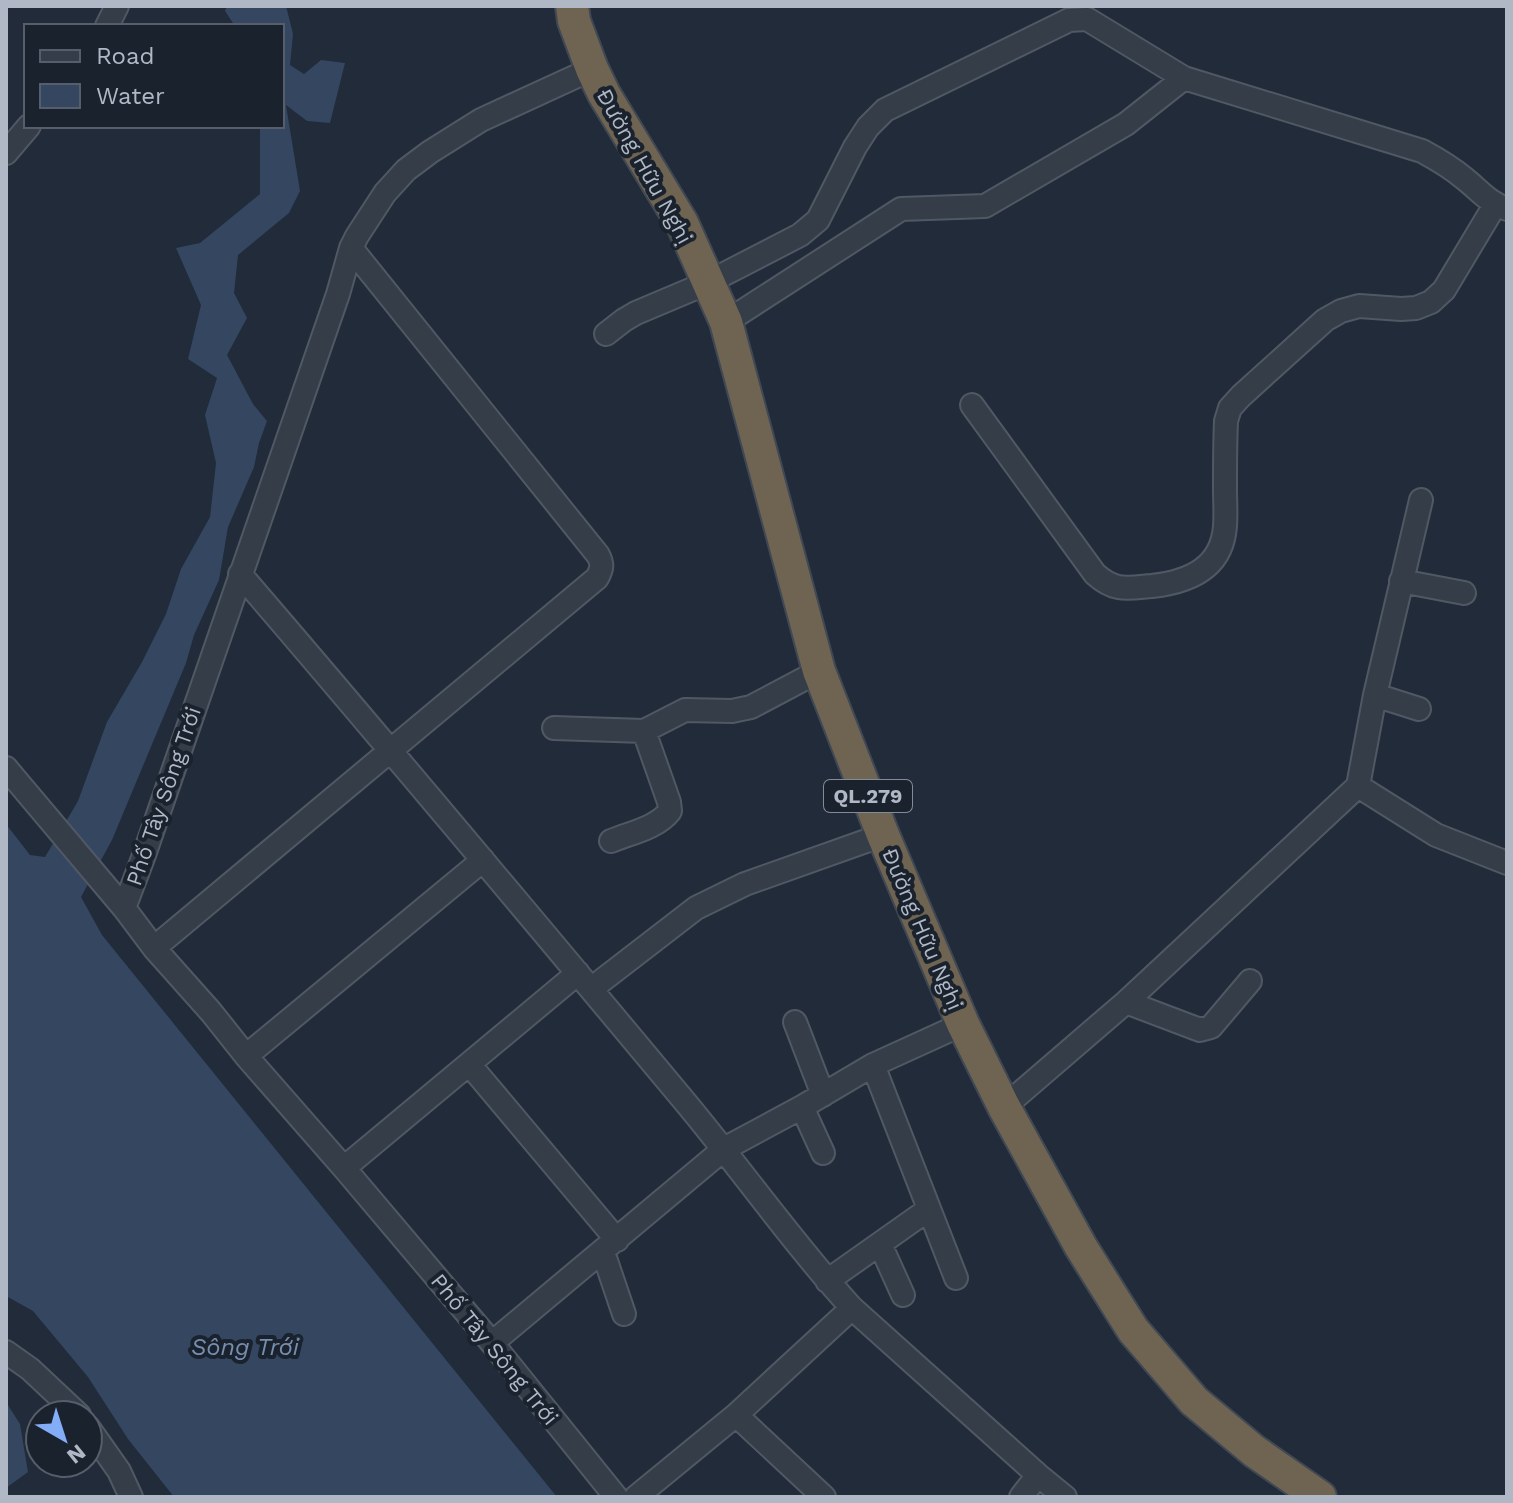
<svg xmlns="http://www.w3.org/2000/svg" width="1513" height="1503" font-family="'Work Sans',sans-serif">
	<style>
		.water { fill: #354660 }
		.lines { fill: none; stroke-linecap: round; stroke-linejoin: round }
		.minor-casing { stroke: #505864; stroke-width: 26 }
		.highway-casing { stroke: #404854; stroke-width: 36 }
		.minor { stroke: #353d49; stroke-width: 22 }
		.highway { stroke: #6f6452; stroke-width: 32 }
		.labels { text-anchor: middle; stroke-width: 8; stroke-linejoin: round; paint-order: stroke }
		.shield { fill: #1a222e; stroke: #838b98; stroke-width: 2 }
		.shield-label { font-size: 20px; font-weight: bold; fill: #b0b8c6 }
		.street-label { font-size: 22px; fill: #b0b8c6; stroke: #1a222e }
		.water-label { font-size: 24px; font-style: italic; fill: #778eae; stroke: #1a222e }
	</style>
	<rect width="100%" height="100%" fill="#212b39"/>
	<path class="water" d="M227,6H286L293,34L290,65L304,74L321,60L345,63L330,123L307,121L286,105L300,191L289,213L238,255L234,293L247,318L227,355L253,404L267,421L259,443L254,467L228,527L219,580L194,635L186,663L112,840L81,897L102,935L557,1497H174L128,1439L88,1377L33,1311L6,1296V824L30,855L45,857L78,801L107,722L142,662L166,614L181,569L210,517L216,463L205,415L217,378L188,359L201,305L176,248L200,243L260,194V126H282V26H235L225,11Z
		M6,1402L20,1424L28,1472L6,1488Z"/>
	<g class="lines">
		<defs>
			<path id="minor" d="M107,26L117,6
				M6,153L29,126
				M726,322L901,209L985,206L1126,124L1184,78L1422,151C1437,159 1452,168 1465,179C1480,191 1489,203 1507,209
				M606,334L624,320L636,313L707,283L800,235L818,220L855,147L868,127L885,110L1069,20L1087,19L1184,78
				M972,405L1095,574C1115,592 1127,588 1152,586C1189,582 1222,568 1225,526C1226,513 1225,501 1225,489C1225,466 1225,443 1226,421L1230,408L1241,396L1325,320L1341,311L1359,306L1401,309L1416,308L1431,302L1444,290L1495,205
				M240,574C389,747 535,922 681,1097C739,1166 791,1241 852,1308L1038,1475L1065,1497
				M1401,581L1464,593
				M1375,695L1419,709
				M554,728L644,731L685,710L732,711L751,707L819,671
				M6,768L124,908L154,948L211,1012L246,1056L344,1168L492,1343L616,1497
				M1358,786L1436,835L1507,863
				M611,841C630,833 657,828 670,811L669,802L644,731
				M124,908L143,858L338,294L351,248L357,236L385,193L406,170L430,152L481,120L592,69
				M154,948L597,578C602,569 603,564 598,555L351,248
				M591,989L696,908L745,884L883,835
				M1126,1002L1200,1030L1211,1027L1250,981
				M795,1022L823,1095
				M246,1056L483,860
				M469,1064L617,1240
				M873,1065L956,1278
				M802,1107L823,1153
				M1004,1107L1126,1002L1358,786L1375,695L1421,500
				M344,1168L578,973
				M880,1244L903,1295
				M603,1252L624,1314
				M827,1281L929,1209
				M492,1343L724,1149L802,1107L873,1065L963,1024
				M6,1352L30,1369L79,1415
				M736,1415L824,1497
				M88,1427L119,1471L131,1497
				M636,1497L736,1415L852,1308
				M1021,1497L1038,1475"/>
			<path id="highway" d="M572,6L574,21L592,69L604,94L682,223L726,322L819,671L883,835L963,1024L1004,1107L1081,1247L1133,1330L1194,1401L1254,1451L1320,1497"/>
		</defs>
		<use href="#minor" class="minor-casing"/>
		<use href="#highway" class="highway-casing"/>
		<use href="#minor" class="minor"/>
		<use href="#highway" class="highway"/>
	</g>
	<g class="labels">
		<rect class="shield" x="824" y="780" width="88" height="32" rx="6"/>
		<g class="shield-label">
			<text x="868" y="803">QL.279</text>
		</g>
		<g class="street-label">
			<text transform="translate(645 166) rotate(61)" y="8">Đường Hữu Nghị</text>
			<text transform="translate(163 796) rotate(-71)" y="8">Phố Tây Sông Trới</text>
			<text transform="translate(923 929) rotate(67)" y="8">Đường Hữu Nghị</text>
			<text transform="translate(495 1349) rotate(51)" y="8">Phố Tây Sông Trới</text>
		</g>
		<g class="water-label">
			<text x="245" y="1355">Sông Trới</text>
		</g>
	</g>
	<rect width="1513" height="1503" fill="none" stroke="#b0b8c6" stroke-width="16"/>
	<rect x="24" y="24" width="260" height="104" fill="#1a222e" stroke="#565e6b" stroke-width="2"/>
	<rect x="40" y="50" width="40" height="12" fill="#353d49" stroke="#565e6b" stroke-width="2"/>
	<text x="96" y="64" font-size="24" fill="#b0b8c6">Road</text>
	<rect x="40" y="84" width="40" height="24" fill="#354660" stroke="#565e6b" stroke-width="2"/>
	<text x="96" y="104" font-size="24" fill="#b0b8c6">Water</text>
	<g transform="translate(64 1439) rotate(141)"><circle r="38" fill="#1a222e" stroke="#565e6b" stroke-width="2"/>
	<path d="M0-6L14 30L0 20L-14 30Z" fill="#83adf7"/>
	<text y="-12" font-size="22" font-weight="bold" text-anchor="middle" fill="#b0b8c6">N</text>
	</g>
</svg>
